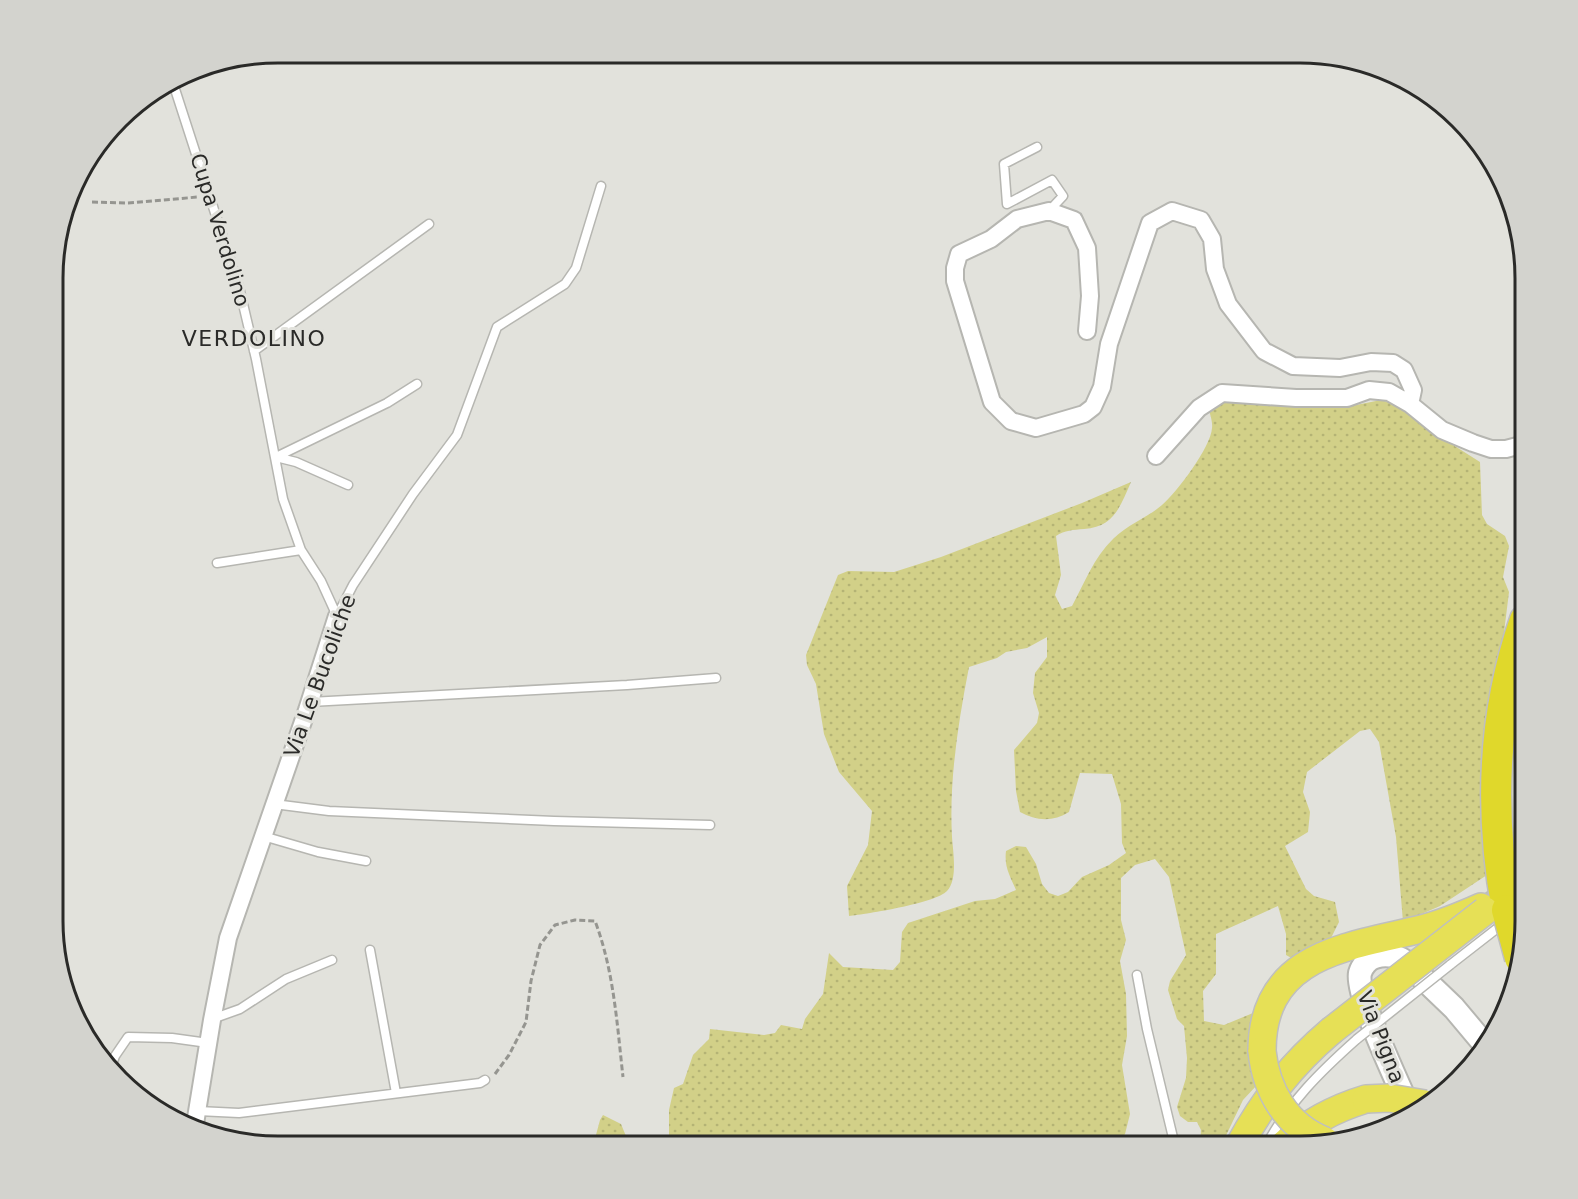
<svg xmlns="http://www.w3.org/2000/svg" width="1578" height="1199" font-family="'DejaVu Sans',sans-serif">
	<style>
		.green { fill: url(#green-dots) }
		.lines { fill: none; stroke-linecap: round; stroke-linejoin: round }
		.trunk-tunnel { stroke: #bdbdb8; stroke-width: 27; stroke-dasharray: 27 14; stroke-linecap: butt }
		.service-casing { stroke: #b6b6b1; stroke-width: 11 }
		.minor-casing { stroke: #b6b6b1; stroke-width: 20 }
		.secondary-casing { stroke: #b6b6b1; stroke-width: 26 }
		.trunk-casing { stroke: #bfbfbe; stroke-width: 30 }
		.motorway-casing { stroke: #bfbfbe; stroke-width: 33 }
		.path { stroke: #959590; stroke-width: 3; stroke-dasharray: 6 3; stroke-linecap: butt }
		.service { stroke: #fff; stroke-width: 8 }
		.minor { stroke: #fff; stroke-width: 16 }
		.secondary { stroke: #fff; stroke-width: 22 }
		.trunk { stroke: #e6e056; stroke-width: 27 }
		.motorway { stroke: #e0d82b; stroke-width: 30 }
		.service-bridge-casing { stroke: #b6b6b1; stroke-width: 11; stroke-linecap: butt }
		.trunk-bridge-casing { stroke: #bfbfbe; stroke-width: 30; stroke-linecap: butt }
		.motorway-bridge-casing { stroke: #bfbfbe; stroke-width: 33; stroke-linecap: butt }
		.service-bridge { stroke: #fff; stroke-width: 8 }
		.trunk-bridge { stroke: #e6e056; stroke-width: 27 }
		.motorway-bridge { stroke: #e0d82b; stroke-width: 30 }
		.labels { text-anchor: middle; stroke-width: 6; stroke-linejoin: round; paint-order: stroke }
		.street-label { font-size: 21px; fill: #2a2a28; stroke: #e2e2dc }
		.neighbourhood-label { font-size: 22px; letter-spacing: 1.5px; fill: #2a2a28; stroke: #e2e2dc }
		.rim { fill: none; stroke: #2a2a28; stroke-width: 3 }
	</style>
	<defs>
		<pattern id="green-dots" width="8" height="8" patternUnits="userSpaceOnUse" patternTransform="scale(1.5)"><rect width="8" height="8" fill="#d2d088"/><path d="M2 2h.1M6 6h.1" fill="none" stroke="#b4b375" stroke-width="1.8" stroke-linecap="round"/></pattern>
	</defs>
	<rect width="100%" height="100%" fill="#e2e2dc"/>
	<path class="green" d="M1225,397L1346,407L1381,400L1395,404L1431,431L1480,462L1482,515L1487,524L1505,536L1509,546L1503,577L1509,592L1499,673L1483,741L1481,808L1487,875L1440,906L1403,922L1396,837L1379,742L1370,729L1360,731L1307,772L1303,792L1310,812L1308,832L1285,846L1306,889L1314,896L1335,902L1339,922L1330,940L1311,946L1295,960L1286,955V934L1278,906L1216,934V974L1203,991L1204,1021L1224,1025L1253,1013L1257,1085L1243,1100L1221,1146H1200L1201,1130L1197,1122H1188L1180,1116L1177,1107L1186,1078L1187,1058L1184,1026L1177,1019L1168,990L1170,981L1186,955L1169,877L1155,859L1135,865L1121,878V920L1126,940L1120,961L1126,994L1127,1036L1122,1065L1130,1114L1125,1134L1115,1146H669V1110L674,1088L683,1084L693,1055L709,1039L710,1029L764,1035L775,1033L781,1025L802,1029L805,1019L823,994L829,953L843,967L893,970L900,962L902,932L908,923L975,901L995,899L1016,890C1010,876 1004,867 1006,851L1016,846L1026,847L1036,864L1042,884L1049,893L1058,896L1068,892L1082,877L1109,865L1126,853L1122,843L1121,804L1112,774L1080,773L1069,812C1053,822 1036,821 1020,812L1016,791L1014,750L1037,723L1039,713L1033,693L1035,673L1047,657V637L1027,648L1006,652L997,658L969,667C958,724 949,780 952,837C953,852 958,879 947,891C936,903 867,914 849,916L847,886L868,845L872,811L839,772L824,734L816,684L807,665L806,655L838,575L848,571L894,572L941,557L1082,503L1131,482C1120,507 1114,527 1084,529C1073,530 1065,530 1056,536L1061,575L1055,595L1062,609L1072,606C1084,584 1094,557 1113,539C1128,524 1147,518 1162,505C1177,492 1211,447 1212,428C1213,421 1209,412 1208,405Z
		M603,1115L621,1124L630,1146H593L600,1120Z"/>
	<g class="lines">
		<path class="trunk-tunnel" d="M1490,906L1525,879"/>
		<defs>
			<path id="service" d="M173,83L239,287L256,359L283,499L301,550L321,581L337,616
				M1037,147L1004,164L1007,204L1052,180L1063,196L1049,211
				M254,351L429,224
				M276,457L387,403L417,384
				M276,457L296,462L348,485
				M217,563L301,550
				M337,616L353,585L413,494L457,435L497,327L565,284L576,268L601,186
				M310,702L627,685L716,678
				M274,804L329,811L554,821L710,825
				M263,836L318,852L366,861
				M370,950L396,1093
				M1450,965L1504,923
				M1137,975L1147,1029L1175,1146
				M212,1019L240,1009L286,979L332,960
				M111,1067L115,1056L128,1037L172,1038L208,1043
				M198,1111L239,1113L480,1083L485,1080
				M1266,1146C1288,1103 1321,1071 1357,1039"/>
			<path id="minor" d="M1087,331L1090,296L1087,248L1074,220L1049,211L1017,219L991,239L959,254L955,268V281L992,402L1011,421L1036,428L1084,414L1093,407L1102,387L1109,344L1150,223L1172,211L1201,220L1212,239L1215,269L1228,304L1264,351L1293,366L1340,368L1371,362L1393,363L1404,370L1413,390L1410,404
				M1156,456L1199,408L1222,393L1296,398H1347L1369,390L1389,392L1410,404L1442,430L1473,443L1491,449H1506L1525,444
				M194,1130L212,1020L228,938L307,710L337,616"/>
			<path id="secondary" d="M1411,1113C1401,1089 1355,995 1360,973C1362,966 1368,959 1375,957C1386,953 1397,956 1406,962L1454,1008L1485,1045"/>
			<path id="trunk" d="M1262,1051C1262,951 1352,947 1425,928C1444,923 1463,915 1481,907
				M1239,1146C1264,1100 1291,1065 1331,1031
				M1282,1146C1308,1123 1333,1109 1366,1099"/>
			<path id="motorway" d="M1507,910C1489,812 1492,715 1525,620"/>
		</defs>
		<use href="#service" class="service-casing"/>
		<use href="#minor" class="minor-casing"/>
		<use href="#secondary" class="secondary-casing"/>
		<use href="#trunk" class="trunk-casing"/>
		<use href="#motorway" class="motorway-casing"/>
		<path class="path" d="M92,202L128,203L198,197
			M495,1074L509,1055L526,1022L531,981L540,945L555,925L575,920L595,921C614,971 617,1024 623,1077"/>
		<use href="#service" class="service"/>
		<use href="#minor" class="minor"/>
		<use href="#secondary" class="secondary"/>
		<use href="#trunk" class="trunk"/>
		<use href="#motorway" class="motorway"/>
		<defs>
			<path id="service-bridge" d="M1357,1039L1450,965"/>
			<path id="trunk-bridge" d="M1331,1031L1485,911
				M1262,1051C1266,1090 1286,1126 1325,1141
				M1366,1099L1389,1098L1425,1104"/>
			<path id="motorway-bridge" d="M1507,910L1520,958"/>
		</defs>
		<use href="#service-bridge" class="service-bridge-casing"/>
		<use href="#trunk-bridge" class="trunk-bridge-casing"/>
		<use href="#motorway-bridge" class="motorway-bridge-casing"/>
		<use href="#service-bridge" class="service-bridge"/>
		<use href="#trunk-bridge" class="trunk-bridge"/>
		<use href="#motorway-bridge" class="motorway-bridge"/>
	</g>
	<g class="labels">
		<g class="street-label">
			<text transform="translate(220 230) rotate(73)" y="7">Cupa Verdolino</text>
			<text transform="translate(320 676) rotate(-70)" y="7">Via Le Bucoliche</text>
			<text transform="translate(1381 1037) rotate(69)" y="7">Via Pigna</text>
		</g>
		<g class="neighbourhood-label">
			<text x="254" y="346">VERDOLINO</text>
		</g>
	</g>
	<path d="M0 0H1578V1199H0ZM278 63H1300A215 215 0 0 1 1515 278V921A215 215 0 0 1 1300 1136H278A215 215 0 0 1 63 921V278A215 215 0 0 1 278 63Z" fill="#d3d3ce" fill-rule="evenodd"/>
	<path class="rim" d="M278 63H1300A215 215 0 0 1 1515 278V921A215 215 0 0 1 1300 1136H278A215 215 0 0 1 63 921V278A215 215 0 0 1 278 63Z"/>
</svg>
